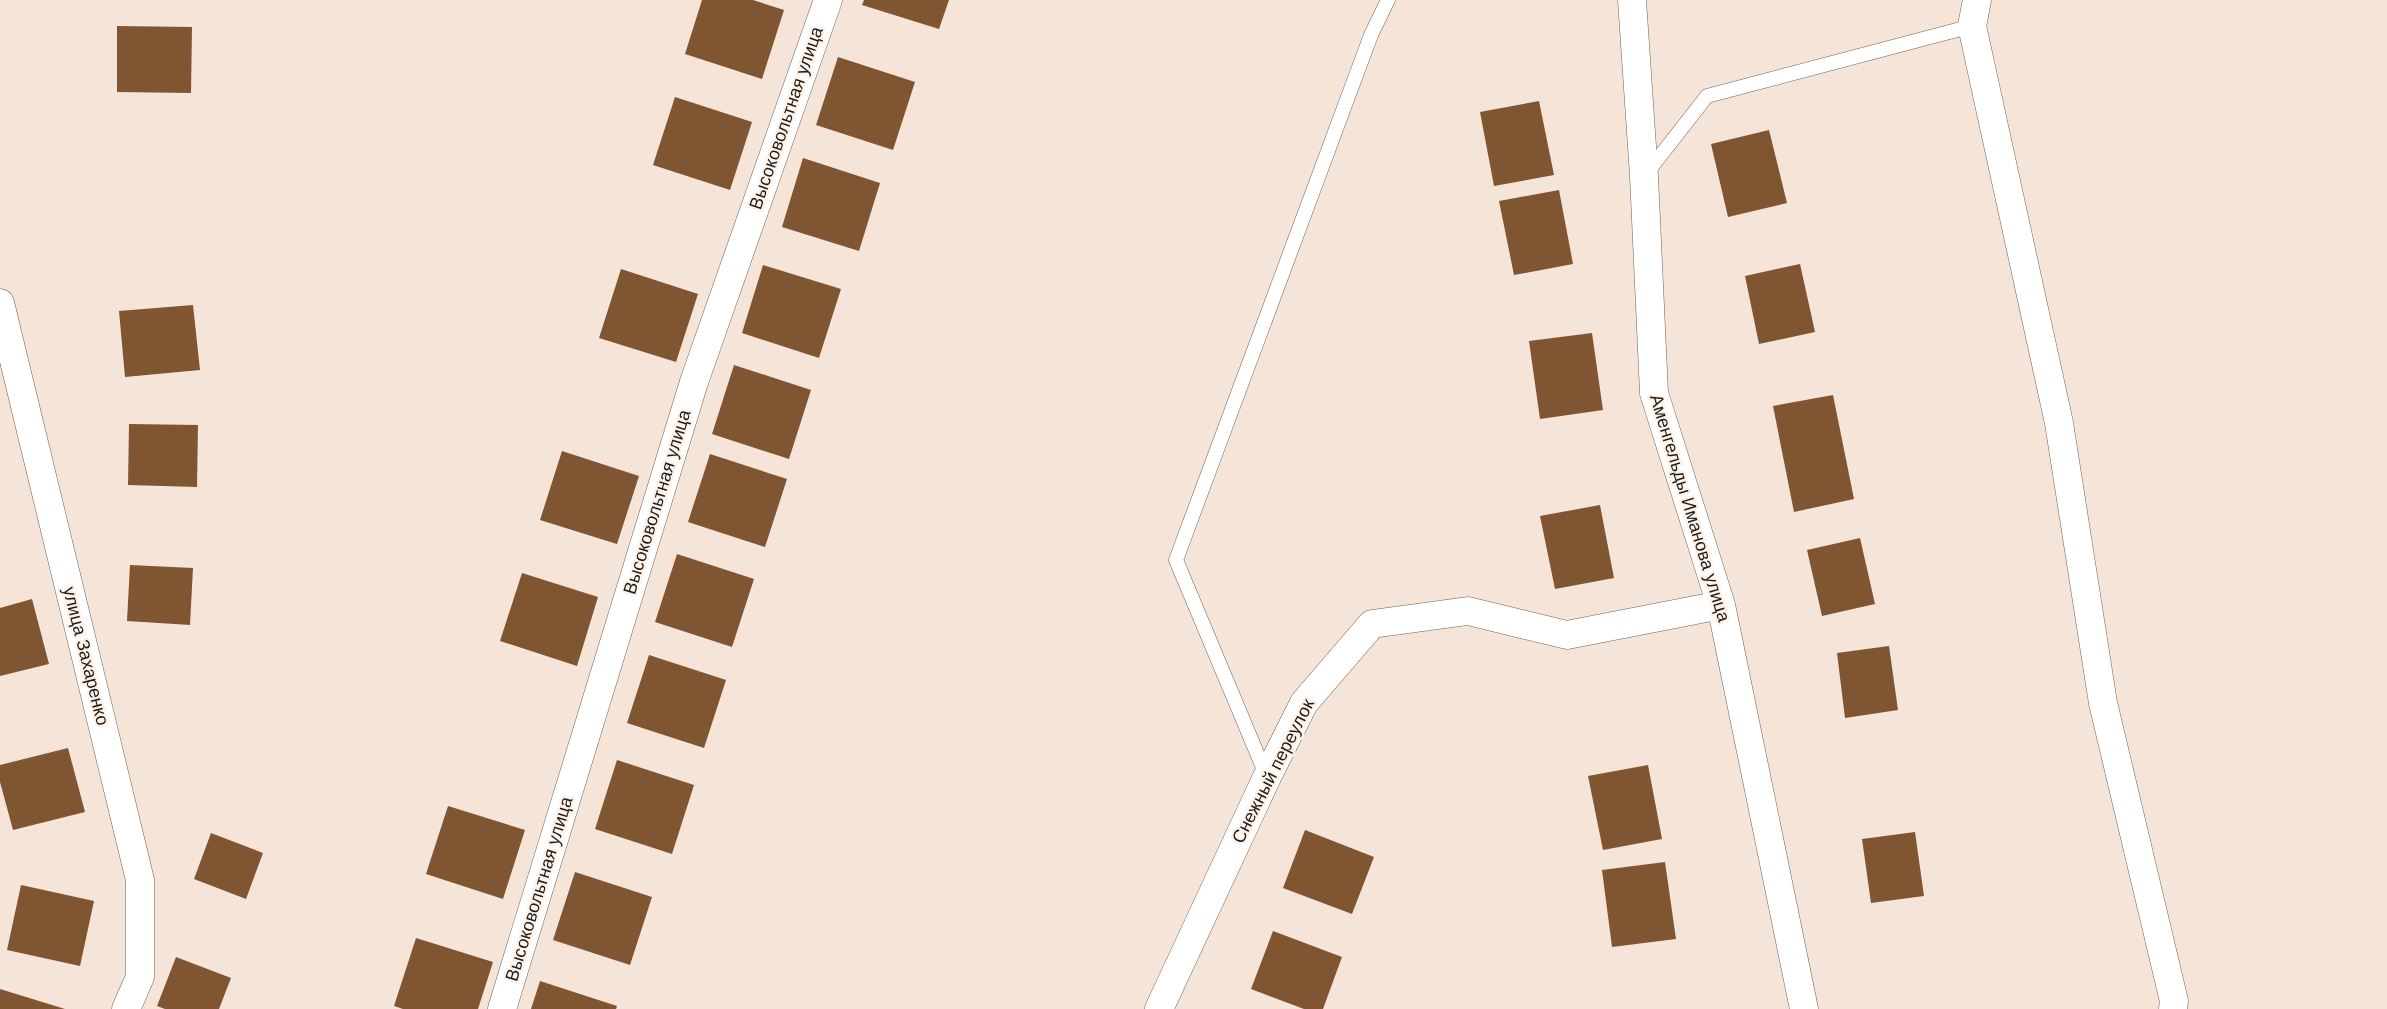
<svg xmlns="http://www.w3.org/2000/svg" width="2387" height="1009" font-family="'DM Sans',sans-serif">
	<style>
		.building { fill: #805532 }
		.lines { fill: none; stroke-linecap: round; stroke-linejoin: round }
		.service-casing { stroke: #6f6055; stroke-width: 15 }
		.minor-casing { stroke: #6f6055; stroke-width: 29 }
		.service { stroke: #fff; stroke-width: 14 }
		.minor { stroke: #fff; stroke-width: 28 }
		.labels { text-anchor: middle; stroke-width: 5; stroke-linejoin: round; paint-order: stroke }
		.street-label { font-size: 18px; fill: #211b17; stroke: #fdf3eb }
	</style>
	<rect width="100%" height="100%" fill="#f5e4d8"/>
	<path class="building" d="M702,0H753L784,10L762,79L685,54Z
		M864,0H949L939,29L862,5Z
		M117,26L192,27L191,93L117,92Z
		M838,57L915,82L893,150L816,125Z
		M675,97L752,122L730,190L653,165Z
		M1539,101L1554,175L1494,186L1480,112Z
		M1769,130L1787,203L1728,217L1711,144Z
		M803,158L880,183L859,251L782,227Z
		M1559,190L1573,264L1514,275L1499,201Z
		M1800,264L1815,332L1759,344L1745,276Z
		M763,265L841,289L819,358L742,333Z
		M621,269L698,294L676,362L599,338Z
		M193,305L200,370L125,377L119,311Z
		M1592,333L1603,410L1540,419L1529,341Z
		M734,365L811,390L789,459L712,434Z
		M1833,395L1854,499L1794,512L1773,406Z
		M129,424L198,425L197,487L128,485Z
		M562,451L639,476L617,544L540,520Z
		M710,454L787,479L765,547L688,522Z
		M1600,505L1614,578L1555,589L1540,516Z
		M1860,538L1875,604L1822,616L1807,550Z
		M677,554L754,579L732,647L655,622Z
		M130,565L193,568L190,625L127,621Z
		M522,573L598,597L577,666L500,641Z
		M32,599L49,664L0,676V608Z
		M1889,646L1898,710L1845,718L1837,653Z
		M649,655L726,680L704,748L627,723Z
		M68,748L85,812L13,830L0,782V765Z
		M617,760L694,785L672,854L595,829Z
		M1648,765L1662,839L1603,850L1588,776Z
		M448,806L525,830L503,899L426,874Z
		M1305,830L1374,857L1352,914L1283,888Z
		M1915,832L1924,896L1871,903L1862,839Z
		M211,833L263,853L246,899L194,879Z
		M1665,862L1676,939L1612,947L1602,870Z
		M575,872L652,897L630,965L553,940Z
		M21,885L94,901L80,966L7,950Z
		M1273,931L1342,957L1323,1009H1304L1251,989Z
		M416,938L493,962L478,1009H403L394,1006Z
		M176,957L231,978L219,1009H165L157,1006Z
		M540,981L617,1006L616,1009H531Z
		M0,989L65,1009H0Z"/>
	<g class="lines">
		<defs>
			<path id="service" d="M1646,174L1707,96L1972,26
				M1267,777L1176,560L1371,35L1388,0"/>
			<path id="minor" d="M1632,0L1644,176L1654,393L1721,605L1804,1009
				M1977,0L1972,26L2059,423L2103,703L2174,1001L2173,1009
				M0,303L140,880V977L126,1009
				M502,1009L694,382L828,0
				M1159,1009L1267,777L1304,703L1372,624L1468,611L1567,635L1721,605"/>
		</defs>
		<use href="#service" class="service-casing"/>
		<use href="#minor" class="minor-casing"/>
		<use href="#service" class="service"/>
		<use href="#minor" class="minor"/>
	</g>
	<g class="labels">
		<g class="street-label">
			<text transform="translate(786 118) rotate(-71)" y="6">Высоковольтная улица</text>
			<text transform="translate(657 502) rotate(-73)" y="6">Высоковольтная улица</text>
			<text transform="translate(1690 508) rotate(73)" y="6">Аменгельды Иманова улица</text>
			<text transform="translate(86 656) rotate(76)" y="6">улица Захаренко</text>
			<text transform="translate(1273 771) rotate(-63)" y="6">Снежный переулок</text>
			<text transform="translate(539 889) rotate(-73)" y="6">Высоковольтная улица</text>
		</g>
	</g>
</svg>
